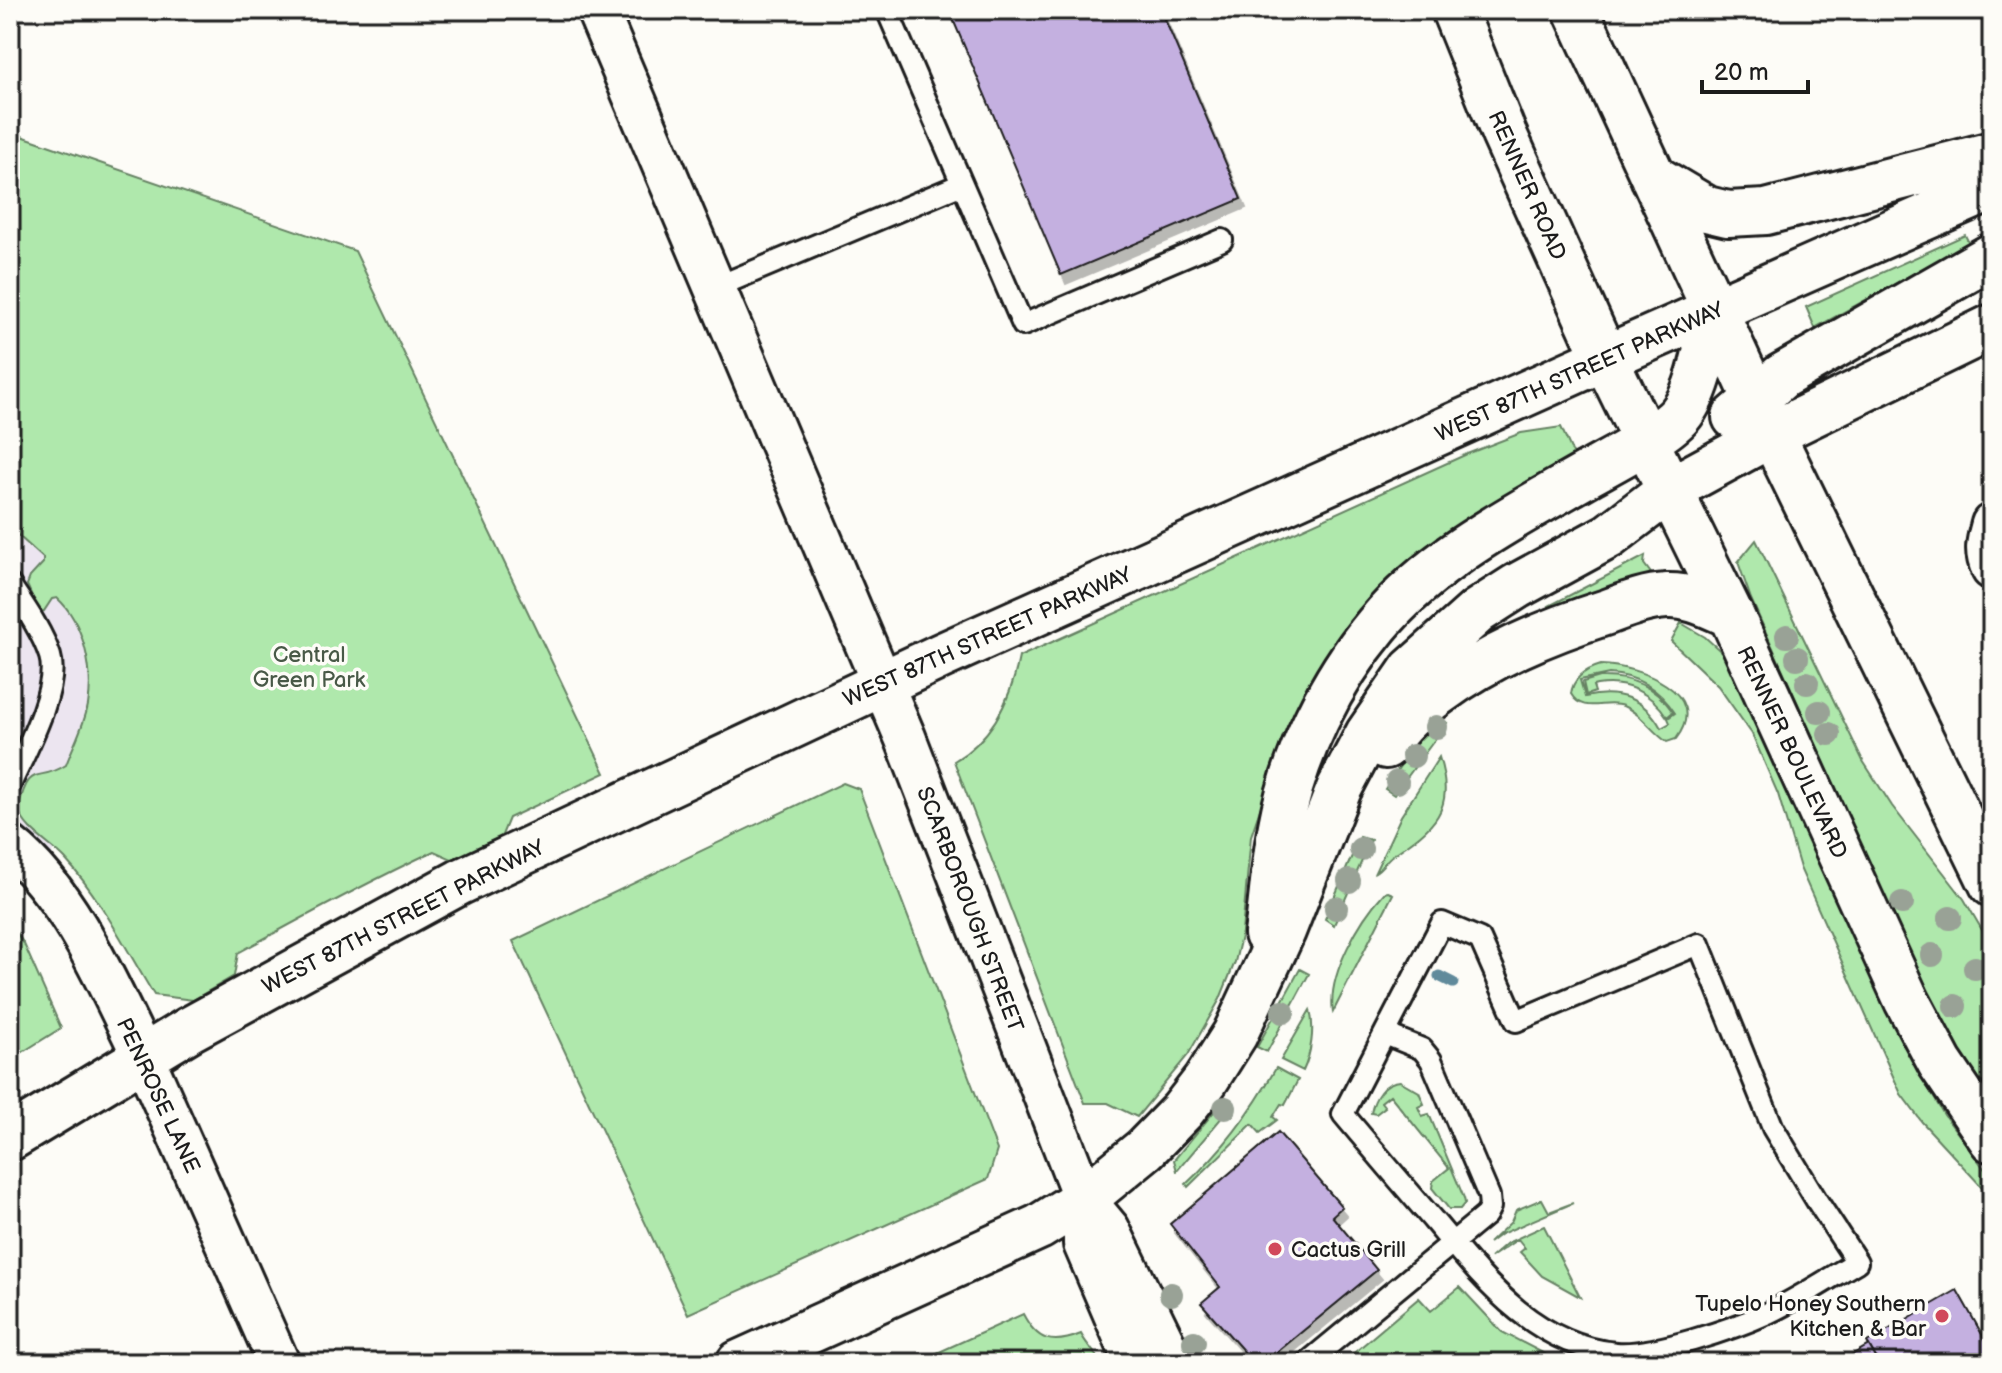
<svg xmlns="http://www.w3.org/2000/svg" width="2002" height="1373" font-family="'Balsamiq Sans',sans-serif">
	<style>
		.built { fill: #ece5f0 }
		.green { fill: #afe8ac; stroke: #668264; stroke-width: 2; fill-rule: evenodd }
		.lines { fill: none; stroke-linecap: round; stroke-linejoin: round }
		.stream { stroke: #618a9b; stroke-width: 11 }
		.building { fill: #c4b0e0; stroke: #1c1c1c; stroke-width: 2; filter: url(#shadow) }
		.service-casing { stroke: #1c1c1c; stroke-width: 26 }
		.minor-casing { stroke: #1c1c1c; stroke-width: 46 }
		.secondary-casing { stroke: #1c1c1c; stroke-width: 50 }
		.service { stroke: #fdfcf7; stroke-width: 20 }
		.minor { stroke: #fdfcf7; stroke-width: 40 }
		.secondary { stroke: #fdfcf7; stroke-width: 44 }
		.tree { fill: #99a296 }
		.poi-dot { fill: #d1495b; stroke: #fdfcf7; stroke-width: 3 }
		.labels { text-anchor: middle; stroke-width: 7; stroke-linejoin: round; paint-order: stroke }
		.street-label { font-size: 22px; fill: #1c1c1c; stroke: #fdfcf7 }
		.park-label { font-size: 22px; fill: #485947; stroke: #fdfcf7 }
		.poi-label { font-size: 22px; fill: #1c1c1c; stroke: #fdfcf7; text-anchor: start }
	</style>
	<defs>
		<filter id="shadow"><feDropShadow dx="5" dy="9" stdDeviation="0" flood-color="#0004"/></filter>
	</defs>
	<rect width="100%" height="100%" fill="#fdfcf7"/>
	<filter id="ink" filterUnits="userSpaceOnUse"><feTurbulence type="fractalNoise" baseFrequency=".0125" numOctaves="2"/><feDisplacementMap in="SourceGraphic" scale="16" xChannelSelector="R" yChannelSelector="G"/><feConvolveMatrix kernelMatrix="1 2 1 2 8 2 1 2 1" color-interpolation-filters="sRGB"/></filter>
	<g filter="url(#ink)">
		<path class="built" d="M10,488L128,663L44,873L10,841Z"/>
		<path class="green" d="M10,132L355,251L605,773L509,818L500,840L454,860L434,851C368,882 303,917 238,953L234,976L193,1000L154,995C126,949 101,898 65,859C50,843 25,831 18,809C30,760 37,784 66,765C73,746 84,726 88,705C94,671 84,622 57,598L52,599L44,611L39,612L27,585L30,577L43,563V558L10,528Z
			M1965,235L1969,243L1815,328L1806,307Z
			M1561,427L1575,458L1490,505L1425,548L1383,589L1274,768L1251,836L1242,932L1235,962L1220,999L1188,1055L1137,1117L1108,1103H1085L954,761C992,739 1011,699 1019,657L1467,454L1521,433Z
			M1756,540L1863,761L1892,806L1964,899L1992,947V1105L1956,1049L1926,990L1751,599L1738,562Z
			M1645,556L1644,564L1656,580L1553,613L1549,606Z
			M1681,623L1705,637L1726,656L1900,1039L1944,1115L1992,1179V1198L1922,1122L1901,1094L1800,868L1778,794L1752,734L1718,686L1671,641Z
			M1601,665C1638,666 1712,692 1676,739L1667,742C1651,731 1641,713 1623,706C1605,699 1583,715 1571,694C1573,677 1587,669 1601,665ZM1609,674C1637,675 1659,689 1675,713L1668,718L1670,723L1661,728C1645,698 1617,689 1585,697L1580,680Z
			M1600,677C1631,676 1655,686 1673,712L1667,717C1652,693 1625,680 1597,685L1593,686L1595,692L1586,695L1583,682Z
			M1438,715L1447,723L1394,795L1385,789L1415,743Z
			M1439,757C1456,811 1434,827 1393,855C1385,860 1383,868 1375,872L1401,816Z
			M843,783L859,789L997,1150L988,1179L688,1314L513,941Z
			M1360,837L1371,840L1334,925L1325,919Z
			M1388,892L1393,894L1333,1012C1327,975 1360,919 1384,893Z
			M10,923L24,944L61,1028L10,1060Z
			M1300,969L1309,974L1267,1052L1257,1047Z
			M1310,1010C1315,1029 1311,1054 1303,1071L1281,1060Z
			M1276,1068L1298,1080L1285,1105L1281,1104L1273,1117L1277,1120L1260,1133L1252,1124L1188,1187L1186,1184C1222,1151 1252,1111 1276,1068Z
			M1400,1081L1419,1092L1424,1104L1418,1107L1422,1116L1429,1114L1464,1198L1465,1203L1460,1209H1449L1432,1188L1433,1181L1449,1168L1390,1095L1381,1102L1385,1107L1376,1114L1371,1113C1374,1098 1383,1082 1400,1081Z
			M1226,1097L1234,1103L1177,1171L1174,1160Z
			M1542,1199L1549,1212L1573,1203L1501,1234L1489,1243L1511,1222L1516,1210Z
			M1544,1226L1580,1297L1542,1276L1520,1252L1525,1248L1518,1239L1490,1258L1507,1243Z
			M1460,1287L1502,1332L1562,1363H1342L1419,1298L1431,1311Z
			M1023,1314C1037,1341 1052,1346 1081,1334C1087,1346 1095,1351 1100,1363H915Z"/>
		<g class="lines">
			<path class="stream" d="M1439,976L1453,983"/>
		</g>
		<path class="building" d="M949,10H1161L1241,199L1061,275Z
			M1278,1132L1342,1207L1332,1216L1377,1270L1264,1363H1254L1201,1303L1220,1287L1170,1224Z
			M1957,1290L1992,1352V1363H1879L1867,1342Z
			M1869,1345L1879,1363H1838Z"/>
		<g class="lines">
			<defs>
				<path id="service" d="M887,10L1023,325L1222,240
					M714,288L962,184
					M10,585C24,606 42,631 50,656C60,688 24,754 10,785
					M1442,923L1480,939L1516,1021L1699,944L1773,1128L1817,1201L1857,1262C1828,1279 1798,1299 1768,1313C1733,1329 1653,1356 1616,1353C1533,1345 1483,1279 1434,1221C1404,1186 1373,1150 1343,1114Z
					M1307,1363L1486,1215L1490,1207L1489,1196L1431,1060L1422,1049L1385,1034"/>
				<path id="minor" d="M597,10L905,737L1084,1199L1109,1229L1174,1363
					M1992,524C1987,542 1984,552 1992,569
					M10,846C69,892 110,989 143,1056L279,1363
					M1084,1199V1244L1135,1363"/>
				<path id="secondary" d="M1454,10L1504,134L1605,358L1731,615L1907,1001L1940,1063L1992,1140
					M1576,10L1772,434L1992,884
					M1653,177L1707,209L1728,214L1766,212L1992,154
					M1735,417L1782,376L1992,256
					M1386,746C1396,725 1418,708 1437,694C1490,655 1545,632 1607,612C1626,605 1646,597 1667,596C1690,595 1710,606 1731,615
					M1267,934C1272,898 1274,862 1281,826C1294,755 1331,680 1377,625C1433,558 1513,517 1588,474C1611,461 1664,434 1680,415C1700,391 1707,342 1714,312
					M10,1138L190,1029L460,882L941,656L1605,358L1992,188
					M739,1363L1039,1227L1084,1199L1145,1149L1182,1111L1206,1080L1235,1034L1283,931L1339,789L1368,734L1412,670L1478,611L1517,586L1609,536L1669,490L1772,434L1992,327"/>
			</defs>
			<use href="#service" class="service-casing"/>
			<use href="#minor" class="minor-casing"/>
			<use href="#secondary" class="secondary-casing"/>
			<use href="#service" class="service"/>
			<use href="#minor" class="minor"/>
			<use href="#secondary" class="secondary"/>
		</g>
		<g class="tree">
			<circle cx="1787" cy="636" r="12"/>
			<circle cx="1797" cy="658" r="12"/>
			<circle cx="1807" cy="683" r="12"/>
			<circle cx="1819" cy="712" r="12"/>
			<circle cx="1436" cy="727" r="12"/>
			<circle cx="1829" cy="734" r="12"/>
			<circle cx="1413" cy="756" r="12"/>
			<circle cx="1397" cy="782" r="12"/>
			<circle cx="1361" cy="849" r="12"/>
			<circle cx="1349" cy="881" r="12"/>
			<circle cx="1902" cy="903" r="12"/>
			<circle cx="1336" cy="908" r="12"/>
			<circle cx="1950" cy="918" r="12"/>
			<circle cx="1932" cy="955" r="12"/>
			<circle cx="1975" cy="968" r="12"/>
			<circle cx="1955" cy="1006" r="12"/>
			<circle cx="1283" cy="1012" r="12"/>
			<circle cx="1225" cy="1108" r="12"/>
			<circle cx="1171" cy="1294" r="12"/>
			<circle cx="1194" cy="1342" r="12"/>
		</g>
	</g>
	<g class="poi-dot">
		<circle cx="1275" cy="1249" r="8"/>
		<circle cx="1942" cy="1316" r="8"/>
	</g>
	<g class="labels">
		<g class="street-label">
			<text transform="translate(1528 185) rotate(66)" y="8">RENNER ROAD</text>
			<text transform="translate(1579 371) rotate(-24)" y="8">WEST 87TH STREET PARKWAY</text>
			<text transform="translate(987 636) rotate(-24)" y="8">WEST 87TH STREET PARKWAY</text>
			<text transform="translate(1793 752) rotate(65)" y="8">RENNER BOULEVARD</text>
			<text transform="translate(971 909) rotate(69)" y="8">SCARBOROUGH STREET</text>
			<text transform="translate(403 916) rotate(-27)" y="8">WEST 87TH STREET PARKWAY</text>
			<text transform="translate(159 1095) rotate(65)" y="8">PENROSE LANE</text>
		</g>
		<g class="park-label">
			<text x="309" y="662">Central<tspan x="309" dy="25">Green Park</tspan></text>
		</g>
		<g class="poi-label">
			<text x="1291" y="1257">Cactus Grill</text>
			<text x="1926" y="1311" text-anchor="end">Tupelo Honey Southern<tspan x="1926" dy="25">Kitchen &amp; Bar</tspan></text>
		</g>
	</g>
	<rect width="2002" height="1373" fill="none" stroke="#fdfcf7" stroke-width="40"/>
	<rect x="20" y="20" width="1962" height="1333" fill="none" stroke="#1c1c1c" stroke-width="3" filter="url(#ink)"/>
	<path d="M1702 80v12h106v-12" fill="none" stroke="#1c1c1c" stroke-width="4"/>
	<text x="1714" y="80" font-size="24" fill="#1c1c1c" stroke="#fdfcf7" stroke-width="6" paint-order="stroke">20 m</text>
</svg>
